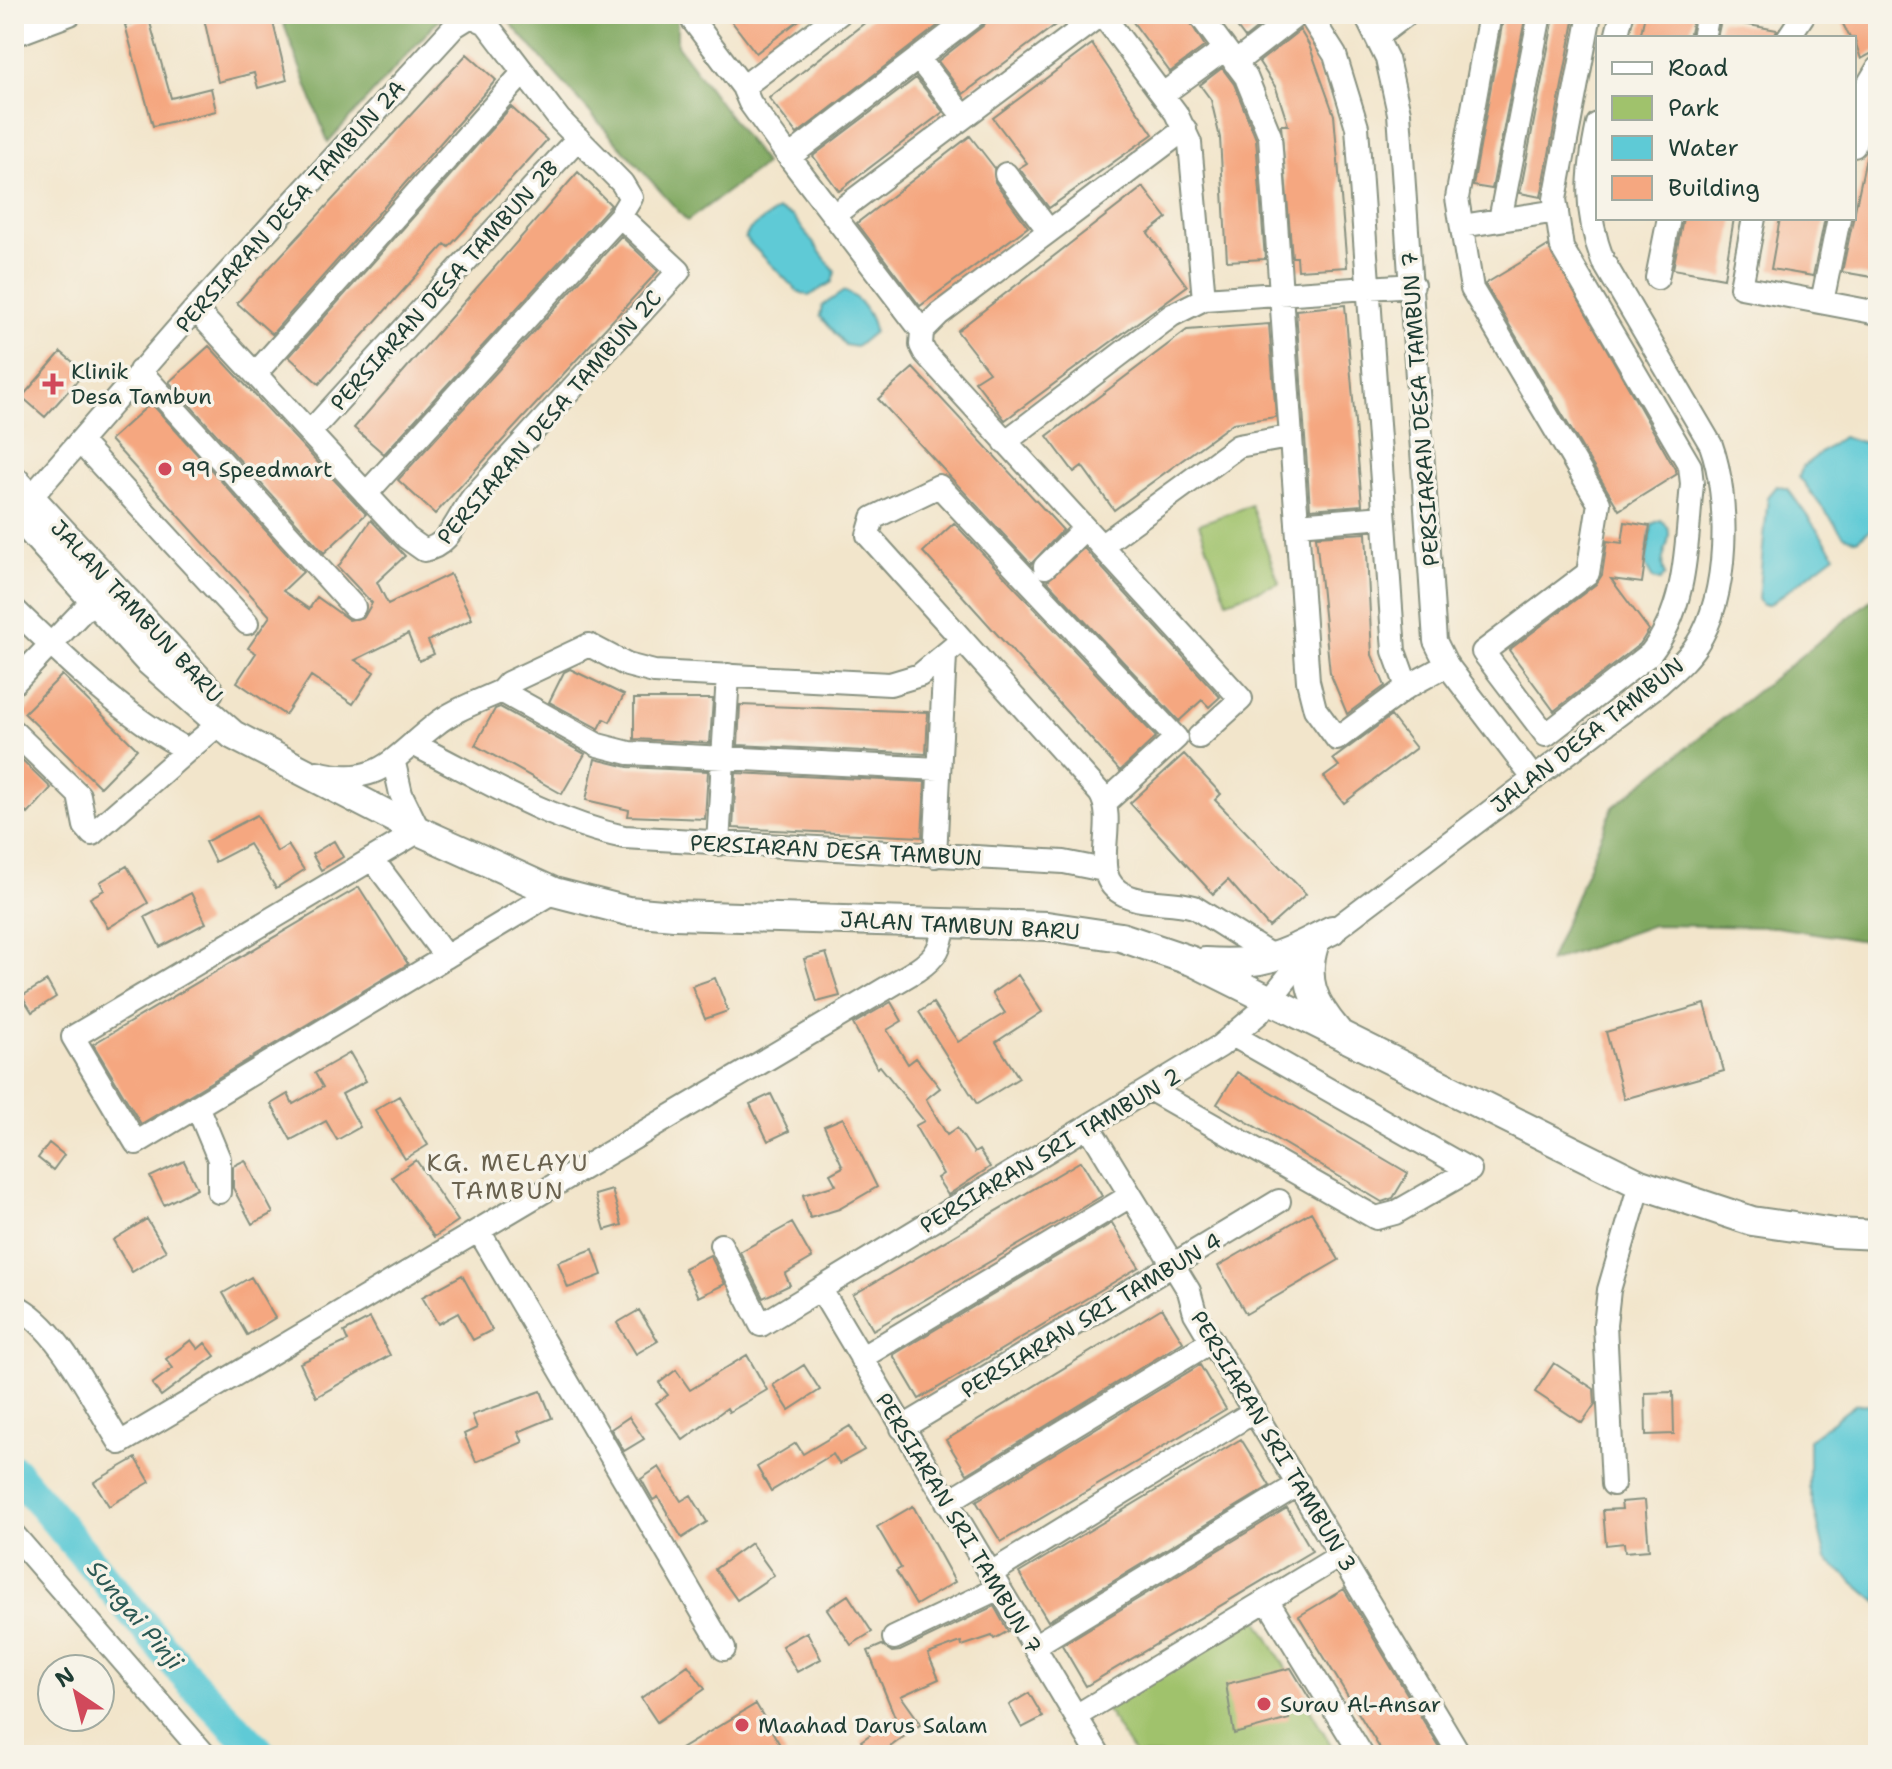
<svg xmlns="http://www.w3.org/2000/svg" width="1892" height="1769" font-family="'Shantell Sans',sans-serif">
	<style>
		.green { fill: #a0c26c; stroke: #608050; stroke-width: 2 }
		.forest { fill: #80a860; stroke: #50724a; stroke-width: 2 }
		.water { fill: #5ecad6; stroke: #3e8485; stroke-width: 2 }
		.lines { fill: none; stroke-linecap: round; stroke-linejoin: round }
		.river { stroke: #5ecad6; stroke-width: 32 }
		.building { fill: #f5a780 }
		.minor-casing { stroke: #889180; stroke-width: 26 }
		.major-casing { stroke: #889180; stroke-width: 32 }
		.minor { stroke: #fff; stroke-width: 22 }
		.major { stroke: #fff; stroke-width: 28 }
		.poi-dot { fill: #d1495b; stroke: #f7f3e8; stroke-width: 3 }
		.labels { text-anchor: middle; stroke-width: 7; stroke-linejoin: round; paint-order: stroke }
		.street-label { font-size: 22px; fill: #1f3d34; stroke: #f7f3e8 }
		.poi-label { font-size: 22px; fill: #1f3d34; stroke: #f7f3e8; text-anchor: start }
		.neighbourhood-label { font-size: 24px; letter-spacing: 2px; fill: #6a624f; stroke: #f7f3e8 }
		.water-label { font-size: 24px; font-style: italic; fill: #2c5954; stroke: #f7f3e8 }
	</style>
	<rect width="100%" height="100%" fill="#f7f3e8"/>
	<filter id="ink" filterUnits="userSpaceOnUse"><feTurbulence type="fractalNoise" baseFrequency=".0125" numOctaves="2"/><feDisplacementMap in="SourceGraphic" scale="16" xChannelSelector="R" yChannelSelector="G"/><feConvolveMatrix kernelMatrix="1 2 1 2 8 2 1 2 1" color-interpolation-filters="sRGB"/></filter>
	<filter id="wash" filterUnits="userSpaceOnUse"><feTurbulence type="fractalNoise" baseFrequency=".006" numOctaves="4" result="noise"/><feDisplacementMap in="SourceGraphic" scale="32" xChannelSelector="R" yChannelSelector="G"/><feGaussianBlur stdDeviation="1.8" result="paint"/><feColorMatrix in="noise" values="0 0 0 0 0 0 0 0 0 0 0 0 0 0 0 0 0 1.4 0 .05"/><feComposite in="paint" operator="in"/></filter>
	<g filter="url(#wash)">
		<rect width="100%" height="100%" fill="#f2e5cb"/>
		<path class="green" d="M1251,505L1279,583L1227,601L1199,524Z
			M1256,1617L1337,1755H1135L1105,1708Z"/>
		<path class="forest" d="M280,14H444L328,142Z
			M502,14H677V45L765,164L687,221Z
			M1878,594V943L1776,927L1653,925L1549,962L1613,807Z"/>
		<path class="water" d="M778,210L793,216L835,272L832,282L809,296L797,291L745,238L750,229Z
			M844,291C859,296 873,317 874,332L856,347L845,345L820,316L822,306Z
			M1842,437L1878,446V524L1857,540L1844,536L1799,477L1803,466Z
			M1777,486L1788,489L1835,555L1769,605H1762L1758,599L1768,497Z
			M1661,520C1682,535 1654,555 1665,575L1660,581L1653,579L1645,565L1652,524Z
			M1856,1404L1878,1405V1603L1826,1559L1809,1487V1439Z"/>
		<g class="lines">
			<path class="river" d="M14,1471L191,1682L262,1755"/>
		</g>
		<g id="blocks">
			<path class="building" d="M203,14H271L287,80L258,88L254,73L218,82Z
				M726,14H807L756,53Z
				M876,14H953L797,134L769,98Z
				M990,14H1070L963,94L938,61L984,25Z
				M1127,14H1185L1205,46L1170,72Z
				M1227,14H1275L1245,38Z
				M1504,14H1526L1492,189L1473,186Z
				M1645,14H1694L1689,38H1640Z
				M1838,14H1878V50L1861,59L1854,38H1850Z
				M1554,17L1574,21L1541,197L1520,193Z
				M149,19L171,98L211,88L216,111L153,126L125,25Z
				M1721,20L1777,30L1774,38H1717Z
				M1300,30L1309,45L1334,115L1347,267L1298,270L1297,257H1292L1281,125H1288L1276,88L1259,62Z
				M1092,44L1153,134L1049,208L1019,168L1027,163L993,118Z
				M467,54L496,80L272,334L237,303Z
				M1222,68L1234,84L1256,139L1265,259L1227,261L1220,138L1211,100L1200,85Z
				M916,78L943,112L839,191L813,156Z
				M1878,101V278L1842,272Z
				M511,107L547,140L449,247L445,244L319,384L289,357Z
				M970,136L994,167L995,182L1028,227L920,306L857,223Z
				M578,172L611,205L384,454L354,428Z
				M1143,187L1167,218L1148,233L1187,286L1005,420L975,381L989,372L957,331Z
				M1683,218H1734L1724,278L1673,269Z
				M1780,218H1825L1813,276L1771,269Z
				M621,236L658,271L435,514L398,480Z
				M1548,246L1676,471L1677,474L1619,510L1485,284Z
				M1345,305L1362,505L1310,509L1296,310Z
				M1269,324L1276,417L1233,423L1114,510L1082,466L1074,472L1047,436L1187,330Z
				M209,346L366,514L324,553L169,382Z
				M61,352L85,372L45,417L22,397Z
				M913,368L1063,530L1031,564L878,399Z
				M151,403L303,572L283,591L309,609L317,597L349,620L364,617L372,603L338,567L371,520L405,556L377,582L388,604L450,574L472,619L428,641L434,654L419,661L408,634L355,660L374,672L353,704L311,676L285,715L237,682L256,653L248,648L270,616L110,440Z
				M1625,522L1650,526L1642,583L1611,579L1649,630L1640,644L1554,711L1509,650L1596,584L1602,575L1607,541L1622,543Z
				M954,523L1156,737L1120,771L923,552Z
				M1366,533L1372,655L1385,686L1347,714L1330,673L1316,536Z
				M1084,548L1220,697L1209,707L1202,700L1179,721L1047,581Z
				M570,669L624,695L610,722L604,719L599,729L549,702L564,672Z
				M62,675L137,749L100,787L24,713Z
				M634,699H713L710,743L634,739Z
				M740,705L928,712L926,754L738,745Z
				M500,707L585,754L562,794L475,745L495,709Z
				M1391,716L1416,748L1344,803L1324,777L1339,766L1333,759Z
				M14,752L51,788L28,814L14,802Z
				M1184,754L1221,794L1215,800L1306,894L1269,927L1228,880L1213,894L1130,803Z
				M595,759L628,767L708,771L705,819L628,816L629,810L586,800Z
				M736,773L925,782L922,837L733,828Z
				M257,815L277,852L288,845L304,870L276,888L249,844L215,862L205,842Z
				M334,841L343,857L321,870L312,854Z
				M127,866L148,903L108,928L90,898L104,890L100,882Z
				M359,887L408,964L141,1124L93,1044Z
				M191,893L206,923L160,947L145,917Z
				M826,953L840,996L817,1002L804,959Z
				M1018,975L1042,1012L996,1042L1019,1078L977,1104L919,1012L933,1003L958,1042L1005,1013L992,993Z
				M715,978L728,1011L705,1019L692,986Z
				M47,981L56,997L32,1012L22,996Z
				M891,1002L902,1021L887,1030L908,1064L916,1058L940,1088L926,1099L947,1135L957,1128L974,1153L979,1150L990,1167L948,1195L937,1178L943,1174L915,1126L924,1121L880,1066L877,1068L853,1024Z
				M1705,1004L1724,1071L1624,1099L1606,1032Z
				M350,1053L366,1081L342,1094L360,1127L337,1140L326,1121L291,1140L271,1104L288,1094L293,1104L323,1087L315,1073Z
				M1237,1072L1408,1173L1393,1198L1382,1202L1217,1104Z
				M771,1094L789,1131L768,1141L750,1104Z
				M399,1096L428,1145L405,1159L375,1110Z
				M843,1118L877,1187L839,1209L810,1218L803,1195L836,1185L830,1174L843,1167L824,1126Z
				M49,1143L64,1155L53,1170L38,1158Z
				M245,1160L273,1213L252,1224L233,1188V1166Z
				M416,1160L458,1221L434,1237L392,1177Z
				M184,1161L197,1188L164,1205L150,1177Z
				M1081,1161L1102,1196L873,1330L853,1295Z
				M612,1190L622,1225L605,1230L595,1195Z
				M1311,1212L1339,1260L1246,1314L1218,1266Z
				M147,1219L166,1251L132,1272L113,1240Z
				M792,1223L812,1258L785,1274L790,1285L763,1298L740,1252Z
				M1112,1223L1139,1267L919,1399L893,1355Z
				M593,1249L602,1275L568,1288L558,1262Z
				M710,1255L725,1284L698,1297L684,1268Z
				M462,1275L492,1330L473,1340L458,1313L438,1324L422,1297Z
				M251,1277L275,1318L247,1335L223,1293Z
				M1162,1308L1183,1342L967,1474L946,1440Z
				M639,1310L658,1341L636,1354L617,1323Z
				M370,1318L390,1355L316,1397L300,1363L348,1341L344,1332Z
				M191,1340L198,1349L205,1343L215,1356L161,1396L152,1384L173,1368L166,1359Z
				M747,1355L767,1390L729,1412L727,1408L683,1440L656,1403L668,1395L659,1383L676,1370L690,1390Z
				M1554,1363L1594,1389L1595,1404L1582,1423L1535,1392Z
				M804,1365L820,1390L789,1410L773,1385Z
				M1200,1365L1226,1409L1001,1542L976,1501Z
				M541,1391L552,1418L518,1432L523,1442L476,1462L464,1434L477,1428L472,1415Z
				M1673,1392L1674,1434L1646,1435L1645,1393Z
				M629,1417L644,1439L624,1451L611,1429Z
				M850,1426L864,1450L839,1464L833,1454L771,1491L757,1467L796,1443L803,1454Z
				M1241,1439L1270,1486L1048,1621L1019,1573Z
				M136,1458L150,1482L109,1506L94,1482Z
				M659,1467L681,1501L691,1495L707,1522L682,1538L658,1497L653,1500L641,1479Z
				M1645,1500L1649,1550L1625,1552L1624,1543L1606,1545L1603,1510L1622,1509L1621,1502Z
				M913,1506L955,1582L916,1605L896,1571L901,1568L877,1527Z
				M1287,1508L1312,1551L1086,1686L1062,1645Z
				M751,1543L774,1575L737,1600L715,1569Z
				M1344,1589L1444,1755H1384L1299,1616Z
				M848,1595L872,1632L851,1645L827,1609Z
				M994,1606L1008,1631L994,1639L992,1636L962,1646L961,1642L928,1654L939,1679L901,1696L921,1724L879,1755H871L861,1741L895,1717L868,1651L882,1645L892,1652L900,1651Z
				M807,1632L821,1659L797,1672L782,1646Z
				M688,1665L705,1689L657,1722L641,1698Z
				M1291,1668L1311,1701L1287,1708L1289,1719L1234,1734L1226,1684Z
				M1029,1693L1043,1717L1022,1728L1009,1705Z
				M756,1704L786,1755H671Z"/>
		</g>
	</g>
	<g filter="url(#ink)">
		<use href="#blocks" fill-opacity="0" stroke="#889180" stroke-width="2"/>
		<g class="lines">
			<defs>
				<path id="minor" d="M688,14L743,87L750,103L789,157L922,331L921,345L925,353L1241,699L1199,737
					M1102,14L1176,113L1190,143L1204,299
					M1199,14L1246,77L1270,136L1308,681L1315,709L1337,739L1407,687L1447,665
					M1309,14L1335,55L1357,127L1394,651L1407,687
					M1365,14L1387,59L1399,113L1435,641L1447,665L1534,779
					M1490,14L1457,198L1472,289L1599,503L1588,573L1483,652L1546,735L1650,654C1688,606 1686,543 1692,484L1690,466L1562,248L1555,199L1590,14
					M14,35L70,14
					M1377,37L1407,14
					M1616,38L1622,14
					M1703,38L1708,14
					M1788,38L1804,14
					M918,58L964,117
					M1235,63L1298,14
					M743,87L839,14
					M1163,94L1225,49
					M1854,146L1866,88L1878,68
					M789,157L976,14
					M1006,174L1049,231
					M834,215L1101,14
					M1754,218L1741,287L1878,313
					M1500,220L1540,14
					M1462,226L1557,211
					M1657,278L1669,218
					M1822,302L1839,218
					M922,331L939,314L1185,129
					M140,371L354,607
					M256,373L523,73
					M310,432L578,138
					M1005,442L1172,315L1204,299L1413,285
					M81,443L247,623
					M366,494L620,216
					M32,496L195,309L455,26L471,16L486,23L559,119L622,183L631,198L620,216L679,271L473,497C458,515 451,546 424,550L407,538L195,309
					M1297,524L1384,517
					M1101,546L1238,446L1289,437
					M1045,567L1084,529
					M14,609C64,658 126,718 188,750L218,725
					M14,683L94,599
					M501,691L598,745L629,753L939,769
					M14,732L79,795L85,826L92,834L188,750
					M413,744C481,778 549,821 624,837L1064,862L1104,870
					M394,763L401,794L419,831L73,1037L136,1143L554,892
					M317,772C379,788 392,758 435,725C453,710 480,701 501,691L508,683L589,645L627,665L654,672L890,684L920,675L961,641
					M1106,802L1176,738L939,486L873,518L868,535L1100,793C1120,824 1085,877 1125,895C1146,905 1172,900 1194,907L1275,958
					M718,844L728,675
					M935,856L945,655
					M373,860L446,957
					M1234,1036L1470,1170
					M1151,1090L1376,1218L1395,1213L1470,1170
					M197,1106L219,1159V1192
					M1089,1127L1189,1291L1195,1313L1460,1755
					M479,1231L724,1649
					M721,1245L761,1325L1220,1046L1259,1013L1314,945L1659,684C1672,672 1687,660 1697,644C1729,597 1730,497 1711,445L1603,261C1584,210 1587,176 1598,124
					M821,1290L1099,1755
					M14,1305C59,1326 93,1401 120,1443L917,970C938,956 941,947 945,922
					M861,1358L1130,1196
					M902,1428L1279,1201
					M1613,1484L1605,1325L1609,1290L1640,1184
					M947,1502L1212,1341
					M14,1535L205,1755
					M991,1573L1255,1411
					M1267,1600L1362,1755
					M894,1638L999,1588
					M1034,1646L1299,1484
					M1076,1716L1341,1555"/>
				<path id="major" d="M14,480L209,691
					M14,511L148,660L233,735L419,831L554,892L628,911L674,915L1047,926L1121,937L1192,961L1640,1184L1752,1221L1835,1233L1878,1235
					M1314,945C1303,980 1313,1003 1337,1031
					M1205,962C1264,966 1281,956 1332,930"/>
			</defs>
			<use href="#minor" class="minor-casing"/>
			<use href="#major" class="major-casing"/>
			<use href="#minor" class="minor"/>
			<use href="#major" class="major"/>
		</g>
	</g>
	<g class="poi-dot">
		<path d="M49 372h8v8h8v8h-8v8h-8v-8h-8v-8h8z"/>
		<circle cx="165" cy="469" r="8"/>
		<circle cx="1264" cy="1704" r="8"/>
		<circle cx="742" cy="1725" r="8"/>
	</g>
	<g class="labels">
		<g class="street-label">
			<text transform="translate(290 206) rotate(-48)" y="8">PERSIARAN DESA TAMBUN 2A</text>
			<text transform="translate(444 285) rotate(-48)" y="8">PERSIARAN DESA TAMBUN 2B</text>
			<text transform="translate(1420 409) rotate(-94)" y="8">PERSIARAN DESA TAMBUN 7</text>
			<text transform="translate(549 417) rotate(-49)" y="8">PERSIARAN DESA TAMBUN 2C</text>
			<text transform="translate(137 611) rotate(47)" y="8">JALAN TAMBUN BARU</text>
			<text transform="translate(1587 735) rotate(-38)" y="8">JALAN DESA TAMBUN</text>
			<text transform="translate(836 850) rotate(3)" y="8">PERSIARAN DESA TAMBUN</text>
			<text transform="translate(960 925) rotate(3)" y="8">JALAN TAMBUN BARU</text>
			<text transform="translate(1050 1150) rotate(-31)" y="8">PERSIARAN SRI TAMBUN 2</text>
			<text transform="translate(1091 1315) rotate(-31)" y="8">PERSIARAN SRI TAMBUN 4</text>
			<text transform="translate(1274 1441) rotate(59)" y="8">PERSIARAN SRI TAMBUN 3</text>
			<text transform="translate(959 1523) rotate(59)" y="8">PERSIARAN SRI TAMBUN 7</text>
		</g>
		<g class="poi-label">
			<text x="71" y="379">Klinik<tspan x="71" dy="25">Desa Tambun</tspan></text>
			<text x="181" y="477">99 Speedmart</text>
			<text x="1280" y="1712">Surau Al-Ansar</text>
			<text x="758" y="1733">Maahad Darus Salam</text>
		</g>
		<g class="neighbourhood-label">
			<text x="508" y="1171">KG. MELAYU<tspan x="508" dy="28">TAMBUN</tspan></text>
		</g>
		<g class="water-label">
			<text transform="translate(135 1615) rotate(50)" y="8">Sungai Pinji</text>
		</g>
	</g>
	<rect width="1892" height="1769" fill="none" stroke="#f7f3e8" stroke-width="48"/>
	<rect x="1596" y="36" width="260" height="184" fill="#f7f3e8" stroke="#a1aaa0" stroke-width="2"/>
	<rect x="1612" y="62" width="40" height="12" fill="#ffffff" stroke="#a1aaa0" stroke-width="2"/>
	<text x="1668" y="76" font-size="24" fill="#1f3d34">Road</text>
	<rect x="1612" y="96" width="40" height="24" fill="#a0c26c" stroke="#a1aaa0" stroke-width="2"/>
	<text x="1668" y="116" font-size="24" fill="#1f3d34">Park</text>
	<rect x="1612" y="136" width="40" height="24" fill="#5ecad6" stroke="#a1aaa0" stroke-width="2"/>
	<text x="1668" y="156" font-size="24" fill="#1f3d34">Water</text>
	<rect x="1612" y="176" width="40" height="24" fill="#f5a780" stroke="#a1aaa0" stroke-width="2"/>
	<text x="1668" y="196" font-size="24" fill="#1f3d34">Building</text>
	<g transform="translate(76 1693) rotate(325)"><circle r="38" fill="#f7f3e8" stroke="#a1aaa0" stroke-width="2"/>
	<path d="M0-6L14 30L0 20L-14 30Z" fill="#d1495b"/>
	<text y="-12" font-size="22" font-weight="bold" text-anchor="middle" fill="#1f3d34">N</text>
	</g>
</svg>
